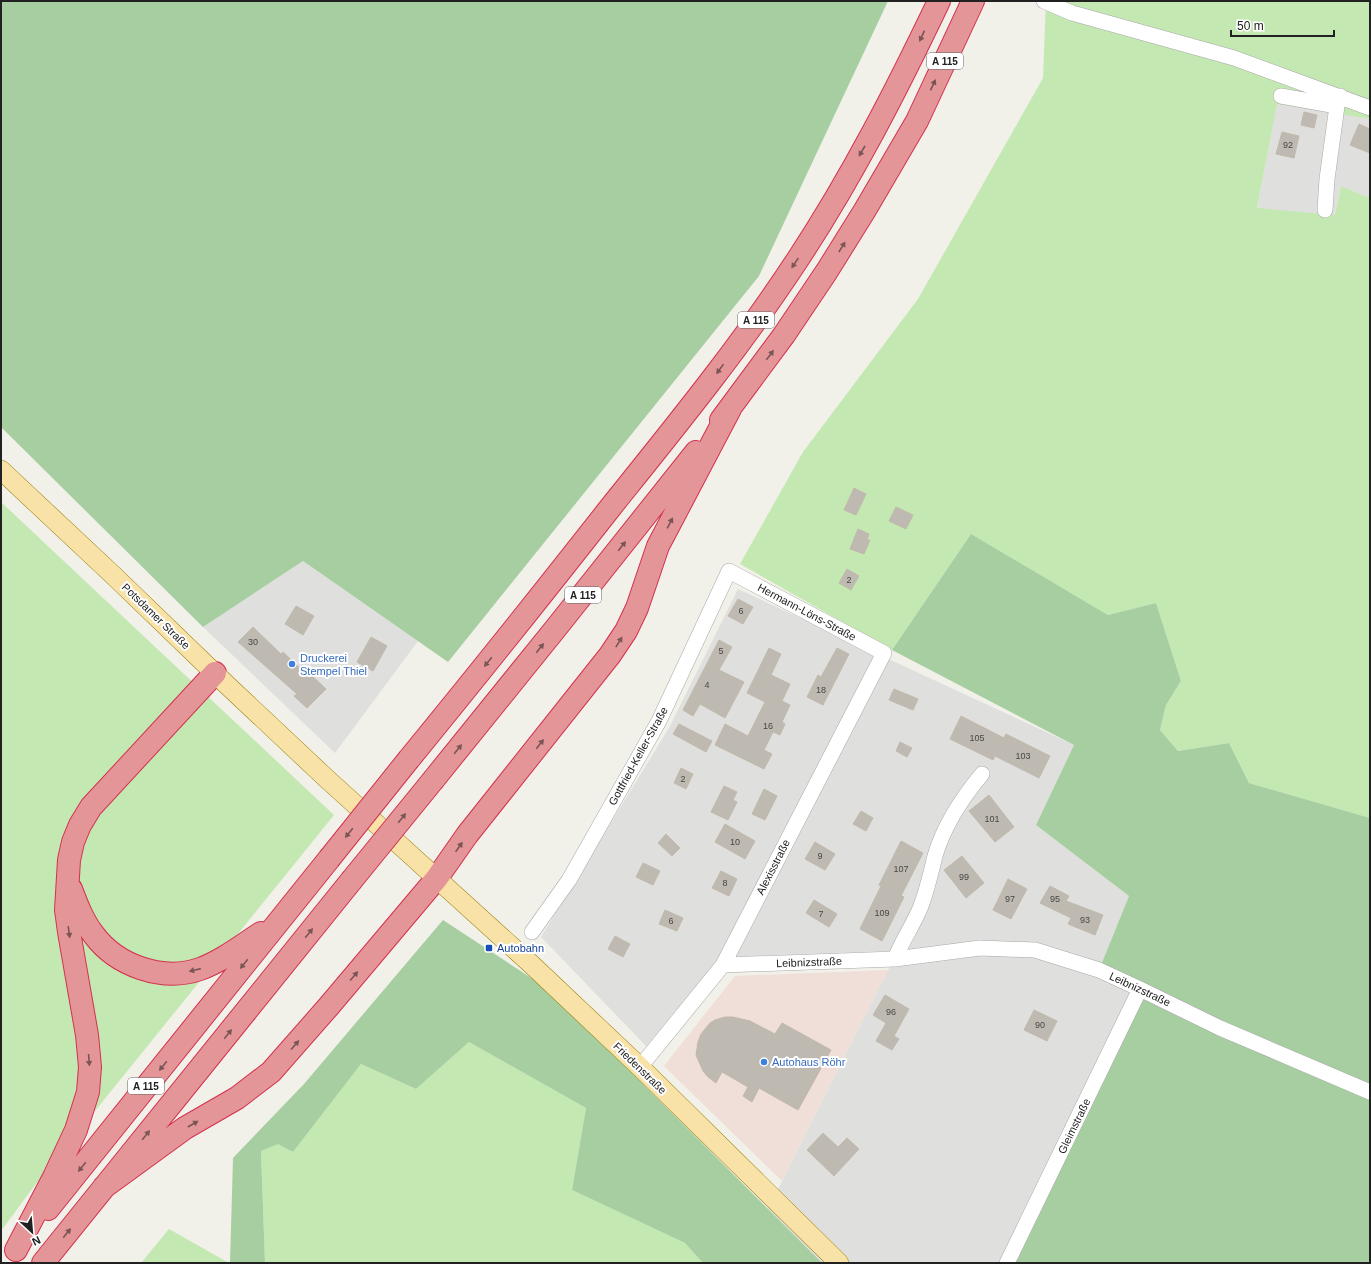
<svg xmlns="http://www.w3.org/2000/svg" width="1371" height="1264" font-family="Helvetica,sans-serif">
	<style>
		.residential { fill: #dfdfde }
		.commercial { fill: #f0ded9 }
		.grass { fill: #c4e8b2 }
		.forest { fill: #a6cea0 }
		.building { fill: #beb9b1; stroke: #c2b9ab }
		.lines { fill: none; stroke-linecap: round; stroke-linejoin: round }
		.minor-casing { stroke: #a8a8a8; stroke-width: 16 }
		.major-casing { stroke: #977f08; stroke-width: 20 }
		.highway-casing { stroke: #d3314e; stroke-width: 24 }
		.minor { stroke: #fff; stroke-width: 15 }
		.major { stroke: #f8e2a7; stroke-width: 19 }
		.highway { stroke: #e49597; stroke-width: 22 }
		.highway-bridge-casing { stroke: #d3314e; stroke-width: 24; stroke-linecap: butt }
		.highway-bridge { stroke: #e49597; stroke-width: 22 }
		.oneway { fill: #795556 }
		.shop-dot { fill: #3f7fe0; stroke: #fff; stroke-width: 1.5 }
		.transit-dot { fill: #1a4fb4; stroke: #fff; stroke-width: 1.5 }
		.labels { text-anchor: middle; stroke-width: 4; stroke-linejoin: round; paint-order: stroke }
		.number-label { font-size: 9px; fill: #484745 }
		.shield { fill: #fff; stroke: #646464; stroke-width: 1 }
		.shield-label { font-size: 10px; font-weight: bold; fill: #212121 }
		.street-label { font-size: 11px; fill: #212121; stroke: #fff }
		.shop-label { font-size: 11px; fill: #366cbe; stroke: #fff; text-anchor: start }
		.transit-label { font-size: 11px; fill: #164399; stroke: #fff; text-anchor: start }
	</style>
	<rect width="100%" height="100%" fill="#f1f0e9"/>
	<path class="residential" d="M1277,103L1370,119V198L1341,186L1335,215L1257,209Z
		M303,561L418,641L335,753L203,627Z
		M738,589L1074,745L1036,825L1129,896L1099,970L1140,989L1007,1263H821L768,1209L888,970L895,959L973,948L720,957L646,1046L541,937L669,728Z"/>
	<path class="commercial" d="M888,970L782,1181L664,1066L735,976Z"/>
	<path class="grass" d="M1046,1H1370V119L1277,104L1257,208L1335,215L1341,186L1370,198V818L1249,783L1229,743L1178,751L1160,730L1166,705L1181,681L1156,603L1108,615L971,534L892,650L740,564L803,452L918,299L1043,78Z
		M1,502L334,815L32,1189L1,1231Z
		M469,1042L586,1108L572,1190L685,1243L703,1263H265L261,1151L278,1143L293,1152L361,1064L416,1089Z
		M169,1229L229,1263H141Z"/>
	<path class="forest" d="M1,1H888L759,276L448,662L303,561L203,627L1,427Z
		M971,534L1108,615L1156,603L1181,681L1166,705L1160,730L1178,751L1229,743L1249,783L1370,818V1263H1007L1140,989L1099,970L1129,896L1036,825L1074,745L892,650Z
		M443,920L548,989L822,1263H703L685,1243L572,1190L586,1108L469,1042L416,1089L361,1064L293,1152L278,1144L261,1151L265,1263H230L233,1158L304,1084Z"/>
	<path class="building" d="M1304,112L1317,115L1314,128L1301,125Z
		M1359,124L1370,129V153L1350,145Z
		M1282,132L1299,136L1294,158L1276,154Z
		M854,488L866,494L856,515L844,510Z
		M896,507L913,515L906,529L889,521Z
		M858,529L869,534L867,540H870L864,554L850,549Z
		M847,569L859,576L851,590L839,583Z
		M738,599L753,607L743,624L728,616Z
		M296,606L314,616L303,635L285,624Z
		M253,627L281,654L283,652L302,670L304,668L326,689L307,708L294,696L297,694L238,642Z
		M371,637L387,646L373,671L357,662Z
		M719,640L732,647L719,670L744,682L725,718L700,704L693,716L683,710Z
		M769,648L781,654L771,675L790,684L782,701L790,705L782,722L785,724L780,735L773,732L764,750L772,754L764,769L715,745L725,724L748,736L765,702L747,693Z
		M837,648L849,654L823,705L807,697L818,675L821,677Z
		M894,689L918,699L913,710L889,700Z
		M961,716L1004,738L1006,734L1050,756L1039,778L995,756L993,760L950,739Z
		M679,724L712,741L706,752L673,734Z
		M900,742L912,748L907,757L896,751Z
		M681,768L693,774L686,789L674,783Z
		M724,786L737,792L733,800L737,802L728,820L711,812Z
		M764,789L777,796L765,820L752,814Z
		M989,795L1014,827L995,842L969,811Z
		M861,811L873,818L866,831L853,824Z
		M725,824L755,841L745,859L715,842Z
		M666,834L680,848L672,856L658,843Z
		M901,841L923,853L901,896L904,897L882,941L860,929L881,886L879,885Z
		M815,842L835,854L825,870L805,859Z
		M962,856L984,883L966,898L944,870Z
		M643,863L660,871L653,885L636,877Z
		M721,871L737,879L729,896L712,888Z
		M1008,879L1027,889L1011,919L993,910Z
		M1050,886L1069,896L1066,901L1103,915L1095,935L1068,924L1071,918L1040,903Z
		M814,900L837,914L829,927L806,913Z
		M665,910L683,918L677,931L659,924Z
		M615,936L630,944L623,957L608,949Z
		M885,995L909,1009L894,1036L899,1039L892,1050L876,1041L886,1023L873,1015Z
		M1034,1010L1057,1021L1047,1041L1024,1030Z
		M725,1017H733L750,1021L775,1034L782,1023L831,1050L798,1110L759,1088L752,1102L743,1096L748,1087L722,1072L716,1083L708,1077L703,1071L696,1055L698,1042L701,1034L710,1023L715,1020Z
		M823,1133L838,1147L847,1138L859,1149L834,1176L807,1150Z"/>
	<g class="lines">
		<defs>
			<path id="minor" d="M1044,1L1072,13L1234,58L1370,108
				M1281,96L1337,106
				M1325,210L1327,179L1337,106L1340,96
				M532,932L569,880L659,721L729,571L884,653L723,965L640,1067
				M895,959C902,940 914,924 921,906C927,890 931,873 935,856C944,825 962,798 982,774
				M723,965L895,959L980,948L1035,950L1099,970L1140,989L1220,1028L1370,1092
				M1007,1263L1140,989"/>
			<path id="major" d="M1,470L113,575L227,685L327,779L531,964L640,1067L839,1263"/>
			<path id="highway" d="M721,420L784,335L827,271L865,210L917,121L973,1
				M409,759C477,676 544,592 610,508C675,427 741,346 798,259C852,177 897,89 939,1
				M434,779L556,628L696,452
				M71,889C77,905 83,921 94,935C117,966 163,982 200,969C222,961 241,946 261,933
				M104,1187L185,1128L237,1098L271,1072L329,1006L437,878L467,835L610,655L626,631L637,608L658,546L730,409
				M48,1209L329,859
				M16,1250L54,1177L76,1130L88,1092L90,1067L87,1035L69,932L66,910L69,860L73,842L80,825L91,807L215,673
				M43,1263L351,881"/>
		</defs>
		<use href="#minor" class="minor-casing"/>
		<use href="#major" class="major-casing"/>
		<use href="#highway" class="highway-casing"/>
		<use href="#minor" class="minor"/>
		<use href="#major" class="major"/>
		<use href="#highway" class="highway"/>
		<defs>
			<path id="highway-bridge" d="M329,859L409,759
				M351,881L434,779"/>
		</defs>
		<use href="#highway-bridge" class="highway-bridge-casing"/>
		<use href="#highway-bridge" class="highway-bridge"/>
	</g>
	<defs><path id="oneway-solid" d="M-6-.8H1V-3.2L6.5 0L1 3.2V.8H-6Z"/></defs>
	<g class="oneway">
		<use href="#oneway-solid" transform="translate(922 36) rotate(115)"/>
		<use href="#oneway-solid" transform="translate(933 85) rotate(-65)"/>
		<use href="#oneway-solid" transform="translate(862 151) rotate(120)"/>
		<use href="#oneway-solid" transform="translate(842 247) rotate(-58)"/>
		<use href="#oneway-solid" transform="translate(795 263) rotate(124)"/>
		<use href="#oneway-solid" transform="translate(770 355) rotate(-53)"/>
		<use href="#oneway-solid" transform="translate(720 369) rotate(126)"/>
		<use href="#oneway-solid" transform="translate(670 523) rotate(-62)"/>
		<use href="#oneway-solid" transform="translate(622 546) rotate(-51)"/>
		<use href="#oneway-solid" transform="translate(619 642) rotate(-58)"/>
		<use href="#oneway-solid" transform="translate(540 648) rotate(-51)"/>
		<use href="#oneway-solid" transform="translate(488 662) rotate(129)"/>
		<use href="#oneway-solid" transform="translate(540 744) rotate(-52)"/>
		<use href="#oneway-solid" transform="translate(458 749) rotate(-51)"/>
		<use href="#oneway-solid" transform="translate(402 818) rotate(-51)"/>
		<use href="#oneway-solid" transform="translate(349 833) rotate(129)"/>
		<use href="#oneway-solid" transform="translate(459 847) rotate(-55)"/>
		<use href="#oneway-solid" transform="translate(69 932) rotate(82)"/>
		<use href="#oneway-solid" transform="translate(309 933) rotate(-51)"/>
		<use href="#oneway-solid" transform="translate(244 964) rotate(129)"/>
		<use href="#oneway-solid" transform="translate(195 970) rotate(167)"/>
		<use href="#oneway-solid" transform="translate(354 976) rotate(-50)"/>
		<use href="#oneway-solid" transform="translate(228 1034) rotate(-51)"/>
		<use href="#oneway-solid" transform="translate(295 1045) rotate(-49)"/>
		<use href="#oneway-solid" transform="translate(89 1060) rotate(86)"/>
		<use href="#oneway-solid" transform="translate(163 1066) rotate(129)"/>
		<use href="#oneway-solid" transform="translate(193 1124) rotate(-30)"/>
		<use href="#oneway-solid" transform="translate(146 1135) rotate(-51)"/>
		<use href="#oneway-solid" transform="translate(82 1167) rotate(129)"/>
		<use href="#oneway-solid" transform="translate(67 1233) rotate(-51)"/>
	</g>
	<g class="shop-dot">
		<circle cx="292" cy="664" r="4"/>
		<circle cx="764" cy="1062" r="4"/>
	</g>
	<rect class="transit-dot" x="485" y="944" width="8" height="8" rx="2"/>
	<g class="labels">
		<g class="number-label">
			<text x="1288" y="148">92</text>
			<text x="849" y="583">2</text>
			<text x="741" y="614">6</text>
			<text x="253" y="645">30</text>
			<text x="721" y="654">5</text>
			<text x="707" y="688">4</text>
			<text x="821" y="693">18</text>
			<text x="768" y="729">16</text>
			<text x="977" y="741">105</text>
			<text x="1023" y="759">103</text>
			<text x="683" y="782">2</text>
			<text x="992" y="822">101</text>
			<text x="735" y="845">10</text>
			<text x="820" y="859">9</text>
			<text x="901" y="872">107</text>
			<text x="964" y="880">99</text>
			<text x="725" y="886">8</text>
			<text x="1010" y="902">97</text>
			<text x="1055" y="902">95</text>
			<text x="882" y="916">109</text>
			<text x="821" y="917">7</text>
			<text x="1085" y="923">93</text>
			<text x="671" y="924">6</text>
			<text x="891" y="1015">96</text>
			<text x="1040" y="1028">90</text>
		</g>
		<g class="shield">
			<rect x="927" y="53" width="36" height="16" rx="3"/>
			<rect x="738" y="312" width="36" height="16" rx="3"/>
			<rect x="565" y="587" width="36" height="16" rx="3"/>
			<rect x="128" y="1078" width="36" height="16" rx="3"/>
		</g>
		<g class="shield-label">
			<text x="945" y="65">A 115</text>
			<text x="756" y="324">A 115</text>
			<text x="583" y="599">A 115</text>
			<text x="146" y="1090">A 115</text>
		</g>
		<g class="street-label">
			<text transform="translate(807 612) rotate(28)" y="4">Hermann-Löns-Straße</text>
			<text transform="translate(156 616) rotate(44)" y="4">Potsdamer Straße</text>
			<text transform="translate(638 756) rotate(-61)" y="4">Gottfried-Keller-Straße</text>
			<text transform="translate(773 867) rotate(-63)" y="4">Alexisstraße</text>
			<text transform="translate(809 962) rotate(-2)" y="4">Leibnizstraße</text>
			<text transform="translate(1140 989) rotate(25)" y="4">Leibnizstraße</text>
			<text transform="translate(640 1068) rotate(44)" y="4">Friedenstraße</text>
			<text transform="translate(1074 1126) rotate(-64)" y="4">Gleimstraße</text>
		</g>
		<g class="shop-label">
			<text x="300" y="662">Druckerei<tspan x="300" dy="13">Stempel Thiel</tspan></text>
			<text x="772" y="1066">Autohaus Röhr</text>
		</g>
		<g class="transit-label">
			<text x="497" y="952">Autobahn</text>
		</g>
	</g>
	<rect width="1371" height="1264" fill="none" stroke="#212121" stroke-width="4"/>
	<g transform="translate(32 1232) rotate(154)" stroke="#ffffff" stroke-width="3" paint-order="stroke">
	<path d="M0-3L7 15L0 10L-7 15Z" fill="#212121"/>
	<text y="-6" font-size="11" font-weight="bold" text-anchor="middle" fill="#212121">N</text>
	</g>
	<path d="M1231 30v6h103v-6" fill="none" stroke="#212121" stroke-width="2"/>
	<text x="1237" y="30" font-size="12" fill="#212121" stroke="#ffffff" stroke-width="3" paint-order="stroke">50 m</text>
</svg>
